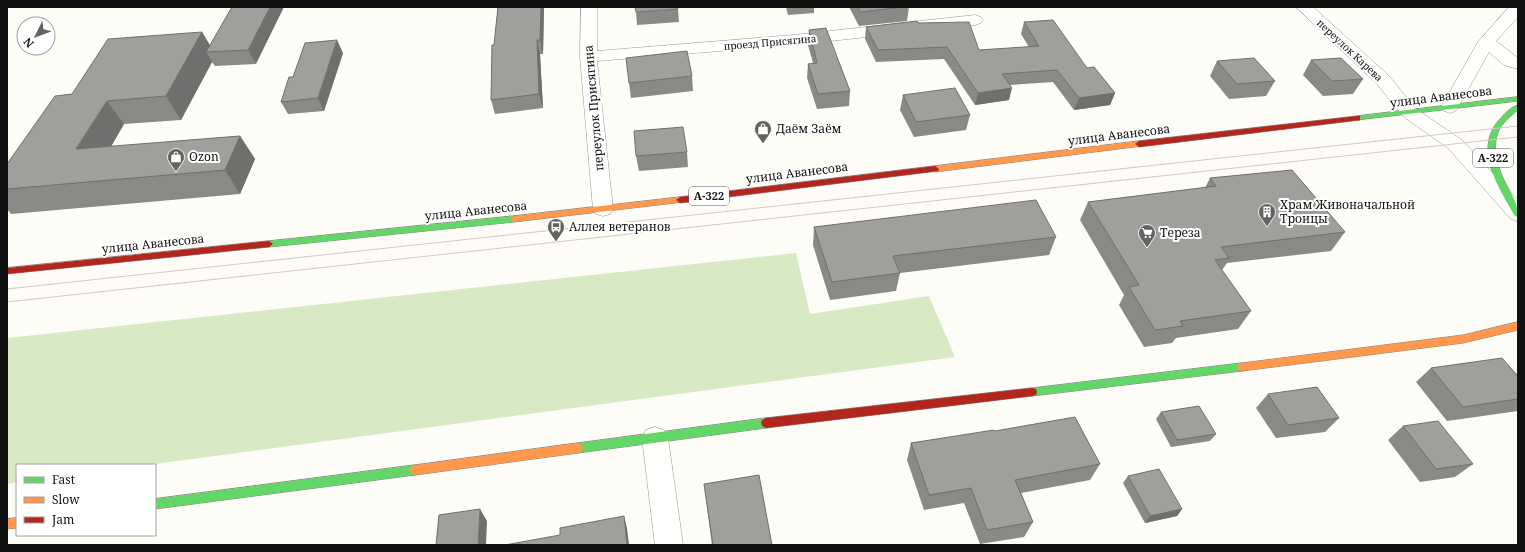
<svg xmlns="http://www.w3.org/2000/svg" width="1525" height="552" font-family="'Noto Serif',serif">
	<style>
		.forest { fill: #d8eac5 }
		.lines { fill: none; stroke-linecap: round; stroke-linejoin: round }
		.street-casing { stroke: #979795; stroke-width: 1 }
		.fast-casing { stroke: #858482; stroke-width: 1 }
		.slow-casing { stroke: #858482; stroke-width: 1 }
		.jam-casing { stroke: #858482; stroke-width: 1 }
		.street { fill: #fffffe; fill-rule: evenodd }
		.fast { fill: #63d668; fill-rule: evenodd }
		.slow { fill: #ff974d; fill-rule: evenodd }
		.jam { fill: #b3261e; fill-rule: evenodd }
		.tram { stroke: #d9c6c7; stroke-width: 1 }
		.wall { fill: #8a8986 }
		.shaded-wall { fill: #716f6d }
		.building { fill: #a19f9c; stroke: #716f6d }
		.labels { text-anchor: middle; stroke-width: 4; stroke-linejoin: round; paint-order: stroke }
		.far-street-label { font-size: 10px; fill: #111; stroke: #fff }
		.shield { fill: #fff; stroke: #585858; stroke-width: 1 }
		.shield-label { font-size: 11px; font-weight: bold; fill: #111 }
		.street-label { font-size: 12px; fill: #111; stroke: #fff }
		.poi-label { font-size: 12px; fill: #111; stroke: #fff; text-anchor: start }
	</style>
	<rect width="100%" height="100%" fill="#fdfcf7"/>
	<path class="forest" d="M796,253L810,314L929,296L955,357L147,465H17V482L7,484V338Z"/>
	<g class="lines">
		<defs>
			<path id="street" d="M581,7H597V51L794,35L975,15L981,17L983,20L981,23L975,25L794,45L597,61L613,209L610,214L603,216L596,214L593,209L580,57Z
				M1296,7H1313L1389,76L1416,109L1462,140L1518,201V221L1511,219L1448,148L1404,117L1377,84Z
				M1509,7H1518V17L1496,41L1518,58V69L1504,65L1489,52L1456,111L1450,113L1444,111L1441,107L1478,42Z
				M655,427L664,430L668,438L683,545H655L642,438L646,430Z"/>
			<path id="fast" d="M1518,97V101L1357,120L1353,118L1357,116Z
				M1518,105V110C1512,115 1503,122 1499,130C1491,148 1498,169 1507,186C1513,197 1518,204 1518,217L1515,216C1498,187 1472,147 1501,118C1506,112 1511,107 1518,105Z
				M514,216L518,219L514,222L269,247L265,244L269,241Z
				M1242,363L1245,364L1247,367L1245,370L1242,371L1032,396L1028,395L1027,392L1028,389L1032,388Z
				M766,418L770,420L771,423L770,426L766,428L578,453L574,451L573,448L574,445L578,443Z
				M415,465L419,467L420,470L419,473L415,475L155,509V499Z"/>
			<path id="slow" d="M1139,141L1142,142L1143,144L1142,146L935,172L931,169L935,166Z
				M680,197L683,198L684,200L683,202L514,222L510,219L514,216Z
				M1518,322V330L1463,343L1242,371L1239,370L1237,367L1239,364L1242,363L1463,335Z
				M578,443L582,445L583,448L582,451L578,453L415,475L411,473L410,470L411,467L415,465Z
				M17,518V528L7,529V519Z"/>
			<path id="jam" d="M1357,116H1360V120L1139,147L1135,144L1139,141Z
				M935,166L939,169L938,171L680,203L676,200L680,197Z
				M269,241L273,244L269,247L7,274V268Z
				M1032,388L1036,389L1037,392L1036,395L1032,396L766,428L762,426L761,423L762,420L766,418Z"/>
		</defs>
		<use href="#street" class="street-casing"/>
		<use href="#fast" class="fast-casing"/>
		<use href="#slow" class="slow-casing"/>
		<use href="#jam" class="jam-casing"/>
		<use href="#street" class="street"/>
		<use href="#fast" class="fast"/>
		<use href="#slow" class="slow"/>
		<use href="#jam" class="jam"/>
		<path class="tram" d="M7,289L1518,126
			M7,302L1518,137"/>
	</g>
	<path class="wall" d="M172,7H190L173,8Z
		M232,7L256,64L215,66L212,62L181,120L124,124L111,147L240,136L255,159L240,194L11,214L7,209V164L72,94L202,32L210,46Z
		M498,7H544L543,54H540L543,108L495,114L491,100L494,45Z
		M786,7H814V13L788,15Z
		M849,7H909L907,21L859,26Z
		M678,9L679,22L637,25L636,12Z
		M1024,22L1087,68L1115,93L1110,105L1074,110L1053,82L1010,85L1009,100L975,105L944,59L876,62L865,39L866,27L918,23L979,50L1029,47L1021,34Z
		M809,30L850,91L849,106L817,109L807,78L808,64L813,63L808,45Z
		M343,53L324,111L288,114L281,102L293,77Z
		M1311,60L1363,79L1353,94L1323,96L1303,75Z
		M1217,61L1275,81L1266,96L1229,99L1210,76Z
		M692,76L693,91L631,98L629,83Z
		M903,95L970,115L966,130L914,137L900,110Z
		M687,152L688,167L639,171L636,156Z
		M1210,178L1345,232L1331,251L1227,263L1222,270L1251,311L1238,329L1176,338L1172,343L1144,347L1119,305L1124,295L1080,220L1088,202L1205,188Z
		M814,227L1056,237L1049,255L900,273L896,291L830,300L813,245Z
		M1431,368L1518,376V411L1447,421L1416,382Z
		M1268,394L1339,418L1325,432L1276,438L1256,408Z
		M1161,412L1216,434L1210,441L1171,447L1156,419Z
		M1403,426L1473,464L1455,477L1420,482L1388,440Z
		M995,431L1100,464L1090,480L1021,493L1033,522L1024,537L980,544L964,503L924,510L907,460L911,443Z
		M1128,476L1182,509L1177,516L1145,523L1123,483Z
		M704,484L772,545H712Z"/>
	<path class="shaded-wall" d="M270,7H284L256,64L248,50Z
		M541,7H544L543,54L540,40Z
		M202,32L214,52H206L212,62L181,120L166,96Z
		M337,40L343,53L324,111L318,98Z
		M537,40L540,54L543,108L539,94Z
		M1012,88L1009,100L975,105L978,93Z
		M1115,93L1110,105L1074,110L1079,98Z
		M107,101L124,124L95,173L76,149Z
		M240,136L255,159L240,194L225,170Z
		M480,509L487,521L486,545H478Z
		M1182,509L1177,516L1145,523L1150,516Z
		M624,516L627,528L629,545H627Z"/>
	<path class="building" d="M232,7H270L248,50L206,52Z
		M498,7H541L540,40H537L539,94L491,100L492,45H494Z
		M635,7H677L678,9L636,12Z
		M858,7H904L860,12Z
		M1053,20L1087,68L1094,67L1115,93L1079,98L1057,70L1002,74L1012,88L978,93L947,47L878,50L866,27L917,21L918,23L969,22L979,50L1039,46L1024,22Z
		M826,28L850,91L818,94L808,64L817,63L809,30Z
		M202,32L166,96L107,101L76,149L240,136L225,170L7,189V164L55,96L72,94L108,39Z
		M337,40L318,98L281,102L289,77H293L305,43Z
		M687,51L692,76L629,83L626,58Z
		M1254,58L1275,81L1237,84L1217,61Z
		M1341,58L1363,79L1332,81L1311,60Z
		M955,88L970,115L916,122L903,95Z
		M683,127L687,152L636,156L634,131Z
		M1292,170L1345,232L1221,247L1229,258L1215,260L1251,311L1180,321L1183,326L1155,330L1129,287L1139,285L1088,202L1216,186L1210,178Z
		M1036,200L1056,237L893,256L900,273L832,282L814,227Z
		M1502,358L1518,376V399L1463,407L1431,368Z
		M1317,387L1339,418L1288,425L1268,394Z
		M1199,406L1216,434L1177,440L1161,412Z
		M1075,417L1100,464L1015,480L1033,522L987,530L971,488L929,495L911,443L994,430L995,431Z
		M1438,421L1473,464L1436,469L1403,426Z
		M1159,469L1182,509L1150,516L1128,476Z
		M759,475L772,545H713L704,484Z
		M480,509L478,545H436L439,515Z
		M624,516L627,545H505L560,535V528Z"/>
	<defs>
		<symbol id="shop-pin" viewBox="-11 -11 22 30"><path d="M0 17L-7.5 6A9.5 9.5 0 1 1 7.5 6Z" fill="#646362" stroke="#fff"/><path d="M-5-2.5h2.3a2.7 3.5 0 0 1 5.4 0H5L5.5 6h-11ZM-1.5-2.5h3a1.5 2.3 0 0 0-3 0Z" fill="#fff"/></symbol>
		<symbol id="building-pin" viewBox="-11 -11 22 30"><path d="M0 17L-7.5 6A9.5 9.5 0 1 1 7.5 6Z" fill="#646362" stroke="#fff"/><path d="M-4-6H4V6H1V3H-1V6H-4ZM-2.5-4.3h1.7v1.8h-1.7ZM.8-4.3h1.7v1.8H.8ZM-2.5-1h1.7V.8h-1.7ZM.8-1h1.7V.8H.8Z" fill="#fff"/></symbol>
		<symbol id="bus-pin" viewBox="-11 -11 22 30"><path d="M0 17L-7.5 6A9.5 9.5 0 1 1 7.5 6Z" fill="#646362" stroke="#fff"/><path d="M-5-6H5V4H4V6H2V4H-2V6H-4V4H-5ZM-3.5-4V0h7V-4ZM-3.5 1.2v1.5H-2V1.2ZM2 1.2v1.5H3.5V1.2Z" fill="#fff"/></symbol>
		<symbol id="supermarket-pin" viewBox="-11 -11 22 30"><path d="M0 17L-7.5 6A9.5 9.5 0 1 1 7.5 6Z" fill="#646362" stroke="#fff"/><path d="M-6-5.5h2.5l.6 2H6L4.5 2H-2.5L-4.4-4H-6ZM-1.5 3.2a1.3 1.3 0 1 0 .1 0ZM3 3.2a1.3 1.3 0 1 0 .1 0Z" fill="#fff"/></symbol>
	</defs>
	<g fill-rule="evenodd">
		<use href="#shop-pin" x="753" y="119" width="20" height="27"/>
		<use href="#shop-pin" x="166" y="147" width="20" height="27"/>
		<use href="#building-pin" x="1257" y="202" width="20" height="27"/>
		<use href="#bus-pin" x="546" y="217" width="20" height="27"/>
		<use href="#supermarket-pin" x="1137" y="223" width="20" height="27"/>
	</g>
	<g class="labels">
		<g class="far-street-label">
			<text transform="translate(770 42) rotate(-5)" y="4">проезд Присягина</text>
			<text transform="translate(1350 50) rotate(43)" y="4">переулок Карева</text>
		</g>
		<g class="shield">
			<rect x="1473" y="149" width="40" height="18" rx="3"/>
			<rect x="689" y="187" width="40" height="18" rx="3"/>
		</g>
		<g class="shield-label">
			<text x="1493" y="162">А-322</text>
			<text x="709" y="200">А-322</text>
		</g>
		<g class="street-label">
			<text transform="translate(1441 97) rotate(-7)" y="4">улица Аванесова</text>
			<text transform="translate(594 108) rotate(-95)" y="4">переулок Присягина</text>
			<text transform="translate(1119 135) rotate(-7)" y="4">улица Аванесова</text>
			<text transform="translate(797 173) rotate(-7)" y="4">улица Аванесова</text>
			<text transform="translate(476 211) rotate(-6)" y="4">улица Аванесова</text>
			<text transform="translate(153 244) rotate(-6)" y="4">улица Аванесова</text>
		</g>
		<g class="poi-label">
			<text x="776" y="133">Даём Заём</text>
			<text x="189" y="161">Ozon</text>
			<text x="1280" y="209">Храм Живоначальной<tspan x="1280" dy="14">Троицы</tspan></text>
			<text x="569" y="231">Аллея ветеранов</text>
			<text x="1160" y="237">Тереза</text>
		</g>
	</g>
	<rect width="1525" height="552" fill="none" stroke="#111111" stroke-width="16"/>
	<rect x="16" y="464" width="140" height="72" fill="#ffffff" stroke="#a0a0a0"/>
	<rect x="24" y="477" width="20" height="6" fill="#63d668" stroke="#a0a0a0"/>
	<text x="52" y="484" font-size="12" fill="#111111">Fast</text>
	<rect x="24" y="497" width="20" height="6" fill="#ff974d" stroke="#a0a0a0"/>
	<text x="52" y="504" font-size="12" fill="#111111">Slow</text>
	<rect x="24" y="517" width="20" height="6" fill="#b3261e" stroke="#a0a0a0"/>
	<text x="52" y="524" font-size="12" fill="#111111">Jam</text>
	<g transform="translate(36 36) rotate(228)"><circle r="19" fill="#ffffff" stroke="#a0a0a0"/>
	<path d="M0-3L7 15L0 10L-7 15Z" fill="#646362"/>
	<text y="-6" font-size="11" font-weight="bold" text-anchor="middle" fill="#111111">N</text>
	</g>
</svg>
